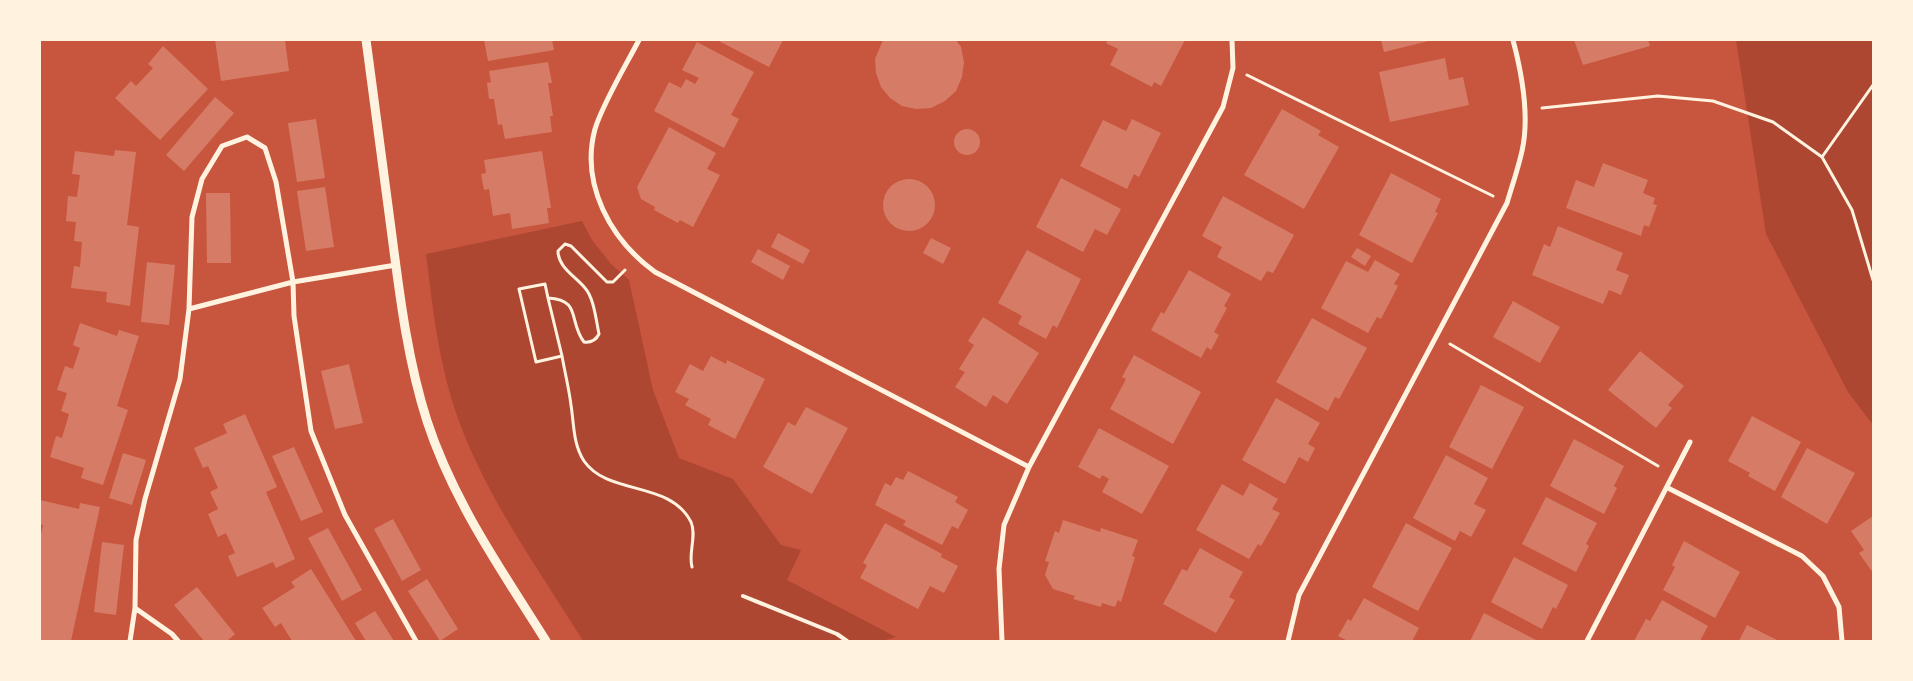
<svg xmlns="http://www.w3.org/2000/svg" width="1913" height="681" font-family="Mulish,sans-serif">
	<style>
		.green { fill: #ae4732 }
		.building { fill: #d67c66 }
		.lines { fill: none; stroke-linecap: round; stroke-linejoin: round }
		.path { stroke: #fff3e0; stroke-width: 3 }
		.service { stroke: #fff3e0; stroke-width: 4 }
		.minor { stroke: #fff3e0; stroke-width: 5 }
		.tertiary { stroke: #fff3e0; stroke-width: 9 }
	</style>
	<rect width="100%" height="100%" fill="#c8553d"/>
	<path class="green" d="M1736,40H1873V425L1848,392L1766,234Z
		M582,221L592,240L611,264L629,280L653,390L679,458L733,479L781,545L801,550L787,580L896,637L882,641H583C539,570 488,500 459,421C439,367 433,310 426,254Z"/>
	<path class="building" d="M215,40H285L289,71L221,81Z
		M484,40H552L554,50L488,61Z
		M717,40H783L769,67Z
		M883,40H956L961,47L964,62L962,77L956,91L945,101L931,108L916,109L902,106L890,98L881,87L876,73L875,59Z
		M1108,40H1185L1161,86L1154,82L1152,87L1110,65L1118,49L1106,43Z
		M1381,40H1429V41L1384,52Z
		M1574,40H1648L1650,46L1583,65Z
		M697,42L754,72L731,115L739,119L724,148L654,111L669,82L681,88L686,79L695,84L699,78L682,70Z
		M163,46L208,89L160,140L115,98L131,81L136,86L153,68L148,64Z
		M1445,58L1449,80L1463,77L1469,105L1390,122L1379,72Z
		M548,62L552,83H548L553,116H550L552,132L505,139L502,124L498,125L494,99H489L487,83L491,82L489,71Z
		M215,97L234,113L184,171L166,155Z
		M1282,109L1321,131L1318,135L1339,147L1304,209L1244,175Z
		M316,119L325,178L297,182L288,123Z
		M1132,119L1161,133L1139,177L1134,174L1127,189L1080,166L1103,120L1126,131Z
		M669,127L716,153L707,169L720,175L693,227L680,220L678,223L654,210L655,207L641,199L637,187Z
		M954 142a13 13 0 1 1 26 0a13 13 0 1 1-26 0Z
		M115,150L136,152L127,225L139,227L130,306L106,302L107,292L71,288L74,266L80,267L82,242L74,241L76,222L66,221L68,196L77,197L80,175L72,174L75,151L114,156Z
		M542,151L551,208H547L549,223L512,229L510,213L493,216L489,189L484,190L481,174L486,173L484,160Z
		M1603,163L1648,180L1643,193L1655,198L1653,204L1657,205L1649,227L1644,225L1641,236L1566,208L1576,180L1594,187Z
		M1391,173L1441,199L1435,212L1438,213L1412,263L1359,235Z
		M1061,178L1121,209L1107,235L1095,229L1083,252L1036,227Z
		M883 205a26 26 0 1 1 52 0a26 26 0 1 1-52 0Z
		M325,187L334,247L306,251L297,191Z
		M206,193H230L231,263H207Z
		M1223,196L1294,235L1273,273L1267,271L1261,281L1217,257L1222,247L1202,236Z
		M1558,226L1623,253L1616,270L1629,275L1621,295L1609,290L1603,304L1532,275L1544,244L1550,247Z
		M778,233L810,250L803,264L771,247Z
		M931,238L951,248L943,264L923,253Z
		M1357,248L1371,256L1365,266L1351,257Z
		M758,249L790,266L783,280L751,262Z
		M1027,250L1081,279L1057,328L1053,325L1046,339L1018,324L1022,316L998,303Z
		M1375,260L1400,274L1394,284L1398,286L1381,319L1377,317L1368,333L1321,308L1346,261L1368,272Z
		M147,262L175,265L169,325L141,322Z
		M1189,270L1231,294L1224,306L1227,308L1214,332L1219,335L1211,350L1207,347L1201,358L1151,330L1161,312L1164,314Z
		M1513,301L1560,327L1540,363L1493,337Z
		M983,317L1039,353L1007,404L993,395L986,407L955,387L965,372L959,369L974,345L968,341Z
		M1312,318L1367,348L1339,399L1335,397L1328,411L1276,382Z
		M80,323L117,336L119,330L139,336L117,406L128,410L103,485L81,478L84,468L50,457L56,436L62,438L69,414L61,411L67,393L57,390L65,366L73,369L80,348L73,345Z
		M1640,351L1684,386L1668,405L1672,408L1656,428L1608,390Z
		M1134,355L1201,392L1173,444L1110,409L1126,379L1122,377Z
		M711,356L726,364L727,360L765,379L735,439L708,425L711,419L685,405L689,399L675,392L690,364L703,371Z
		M349,364L363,423L335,429L321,371Z
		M1481,385L1524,407L1492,469L1449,447Z
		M1276,398L1320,423L1308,444L1315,448L1308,462L1299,457L1285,484L1242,460Z
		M806,407L848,428L812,494L763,467L788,422L795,426Z
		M245,414L277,487L266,492L295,559L276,568L273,562L237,577L228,556L235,553L226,533L218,537L208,514L218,509L210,492L218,488L208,466L203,468L194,448L227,433L223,424Z
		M1752,416L1801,442L1775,491L1748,476L1750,473L1728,461Z
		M1099,428L1169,466L1142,514L1102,492L1109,479L1102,475L1100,479L1078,467Z
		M1574,439L1624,466L1614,486L1617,488L1604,514L1550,486Z
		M294,447L323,512L301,521L272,456Z
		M1807,448L1855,473L1827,524L1781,497Z
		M123,453L146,460L132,505L109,498Z
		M1446,455L1488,478L1474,504L1486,510L1471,537L1460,531L1455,541L1413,518Z
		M908,471L958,497L955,502L968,510L958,529L952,526L942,545L903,525L906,521L875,505L885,483L891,486L896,477L903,480Z
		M1250,483L1278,499L1272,509L1280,513L1261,546L1258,544L1249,559L1196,530L1222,484L1243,496Z
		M1546,497L1597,523L1586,544L1589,546L1576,572L1522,544Z
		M40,500L79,509L80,503L100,507L71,641H40V539L43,525L40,524Z
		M1873,516V573L1859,553L1864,550L1851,531Z
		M393,519L421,570L402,581L374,529Z
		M1063,520L1100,532L1101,528L1138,540L1132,556L1135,557L1121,602L1118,600L1115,607L1102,603L1101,607L1073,599L1075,596L1053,589L1045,575L1049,562L1045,561L1055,531L1059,533Z
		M885,523L942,554L941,557L958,566L944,593L930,586L918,609L860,578L867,565L863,563Z
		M1406,523L1452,548L1418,611L1372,587Z
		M328,528L362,590L342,601L308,538Z
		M1684,541L1740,572L1715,618L1663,590L1675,567L1672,565Z
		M102,542L124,545L116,615L94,612Z
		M1200,548L1243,572L1229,597L1235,600L1216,633L1163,604L1182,569L1187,571Z
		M1514,557L1568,585L1556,609L1553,607L1542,629L1491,602Z
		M311,569L356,641H292L281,623L275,627L262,608L295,587L291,582Z
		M427,579L458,629L440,641L408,591Z
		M197,587L235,634L227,641H204L174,605Z
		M1364,598L1419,628L1412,641H1348L1338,636L1348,619L1351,621Z
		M1662,600L1708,626L1700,641H1634L1646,619L1650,621Z
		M375,611L394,641H366L355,623Z
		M1484,613L1538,641H1470Z
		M1747,625L1779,641H1739Z"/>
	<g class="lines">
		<path class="path" d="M1247,75L1493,196
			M1542,108L1658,96L1713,101L1773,122L1822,157L1852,210L1873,280
			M1822,157L1873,85
			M625,270L613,282H607L571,246L565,244L558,251C558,267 575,276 585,288C594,298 596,320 599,334C596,340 592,343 584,342C568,321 582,300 548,298L545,284L519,289L536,362L562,356C565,373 569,389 571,405C574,424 573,444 584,461C608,496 670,480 691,522C697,536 688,553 692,567
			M548,298L562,356
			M1450,344L1658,466"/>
		<path class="service" d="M743,596L837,634L847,641"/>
		<path class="minor" d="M639,40C626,65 603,103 595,129C580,185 611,240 655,272L1029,467
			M189,309L293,282L396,265
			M1668,488L1802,556L1823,576L1839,607L1842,641
			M135,608L172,634L178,641
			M130,641L135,608L136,540L145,499L180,379L189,309L192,217L202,179L222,146L247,137L265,148L276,182L293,282L294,316L311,431L345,515L416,641
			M1002,641L999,569L1004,525L1029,467L1223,107L1233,68L1232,40
			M1288,641L1299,595L1507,203C1512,186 1518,169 1522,151C1530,116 1522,74 1513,40
			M1587,641L1690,442"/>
		<path class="tertiary" d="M366,40C375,105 383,170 392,236C400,298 408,362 427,421C453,501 502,571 546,641"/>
	</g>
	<rect width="1913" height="681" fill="none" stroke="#fff3e0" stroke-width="82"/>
</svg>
